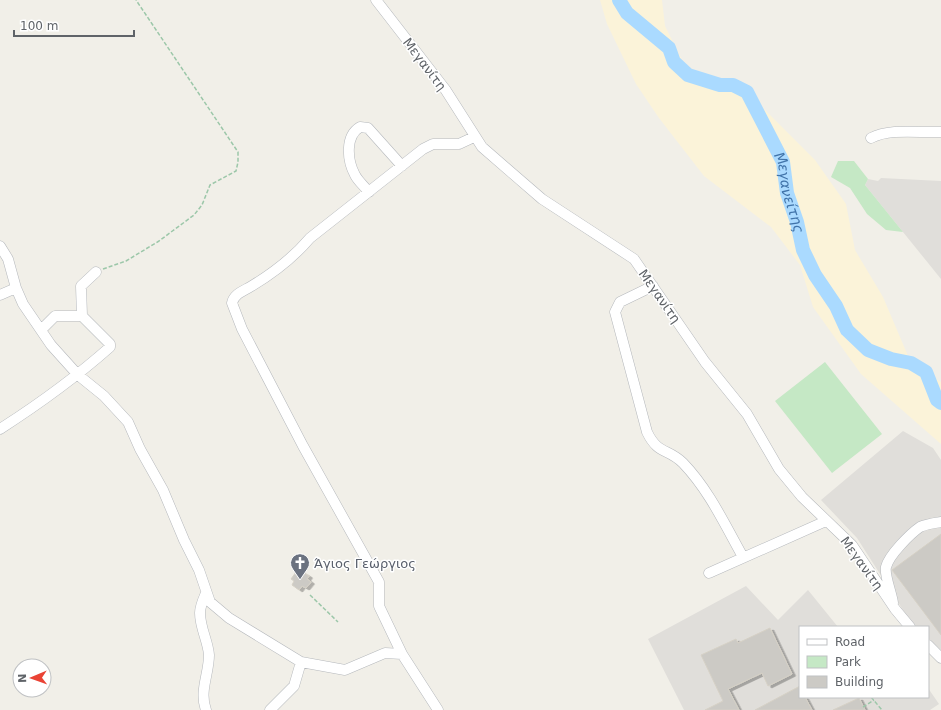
<svg xmlns="http://www.w3.org/2000/svg" width="941" height="710" font-family="'DejaVu Sans',sans-serif">
	<style>
		.industrial { fill: #e0deda }
		.green { fill: #c5e8c5 }
		.sand { fill: #fbf3d9 }
		.lines { fill: none; stroke-linecap: round; stroke-linejoin: round }
		.river { stroke: #aadaff; stroke-width: 14 }
		.building { fill: #cccac5; stroke: #d6d1c6; filter: url(#shadow) }
		.minor-casing { stroke: #b5b8bc; stroke-width: 11 }
		.path { stroke: #9cc7a9; stroke-width: 1.5; stroke-dasharray: 4 2; stroke-linecap: butt }
		.minor { stroke: #fff; stroke-width: 10 }
		.labels { text-anchor: middle; stroke-width: 3; stroke-linejoin: round; paint-order: stroke }
		.street-label { font-size: 13px; fill: #5f6368; stroke: #fff }
		.worship-label { font-size: 13px; fill: #5b616d; stroke: #fff; text-anchor: start }
		.water-label { font-size: 14px; font-style: italic; fill: #4174aa; stroke: #fff }
	</style>
	<defs>
		<filter id="shadow"><feDropShadow dx="3.5" dy="2" stdDeviation="0" flood-color="#0004"/></filter>
	</defs>
	<rect width="100%" height="100%" fill="#f1efe8"/>
	<path class="industrial" d="M881,178L941,181V279L865,185L868,179L878,181Z
		M903,431L933,448L941,460V650L928,638V627H917L910,621L857,538L821,500Z
		M746,586L778,620L808,590L838,627H800V697H928V688L939,704L930,710H684L648,639Z"/>
	<path class="green" d="M838,161H854L868,179L865,185L903,232L886,230L867,214L850,188L831,177Z
		M825,362L882,434L832,473L775,401Z"/>
	<path class="sand" d="M600,0H662L665,26L684,64L720,85L747,92L815,160L846,204L855,250L883,297L911,363L941,382V444L861,374L813,307L800,265L771,227L704,176L659,118L636,84L607,24Z"/>
	<g class="lines">
		<path class="river" id="s1" d="M619,0L627,13L669,48L674,62L688,75L720,85H733L747,92L783,162L787,193L797,222L803,250L815,275L836,306L847,330L868,350L891,359L911,363L926,372L937,400L941,403"/>
	</g>
	<path class="building" d="M941,534V635L892,570Z
		M301,571L309,576L307,579L311,582L306,588L302,586L299,590L292,585L294,581L291,579L296,572L299,574Z
		M770,628L792,674L768,686L762,673L728,689L739,710H705L723,701L701,655L736,639L738,643Z
		M800,686V697H805L812,710H755Z
		M859,698L865,710H833Z"/>
	<g class="lines">
		<defs>
			<path id="minor" d="M376,0L445,89L482,147L542,199L634,259L705,362L747,414L779,469L802,497L852,545L895,609L910,627
				M871,138C890,128 919,133 941,132
				M369,192C364,186 358,181 355,175C347,160 345,136 360,127L368,128L402,166
				M0,246L8,259L16,288L23,304L51,345L78,375L104,396L128,422L140,449L163,490L184,540L199,570L210,602L229,618L301,662L294,686L270,710
				M653,286L620,302L615,312L647,432C658,455 668,448 683,463C709,490 725,525 743,557
				M0,295L16,288
				M82,316L81,286L96,272
				M0,429C39,404 75,378 110,347V344L82,316H55L41,330
				M709,573L826,521
				M893,603C892,594 884,575 886,567C889,555 910,534 920,527C926,524 934,523 941,522
				M928,645L941,658
				M301,662L345,670L385,653L402,654
				M206,710C199,691 209,674 209,655C208,641 200,628 200,613C200,606 203,600 206,593
				M438,710L402,654L379,606V582L303,446L242,329L232,303C234,294 243,291 250,287C272,274 293,258 310,238L423,149L433,144H459L474,137"/>
		</defs>
		<use href="#minor" class="minor-casing"/>
		<path class="path" d="M103,269L126,261L159,241L194,215L202,205L210,185L236,171L238,162V152L136,0
			M310,595L338,622
			M871,697L882,710
			M863,707L874,700"/>
		<use href="#minor" class="minor"/>
	</g>
	<defs>
		<symbol id="church-pin" viewBox="-11 -11 22 30"><path d="M0 17L-7.5 6A9.5 9.5 0 1 1 7.5 6Z" fill="#6b7280" stroke="#fff"/><path d="M-1.2-6h2.4v3.5h3.3v2.4h-3.3V6h-2.4V-.1h-3.3v-2.4h3.3Z" fill="#fff"/></symbol>
	</defs>
	<g fill-rule="evenodd">
		<use href="#church-pin" x="289" y="552" width="22" height="30"/>
	</g>
	<g class="labels">
		<g class="street-label">
			<text transform="translate(425 64) rotate(53)" y="5">Μεγανίτη</text>
			<text transform="translate(660 296) rotate(55)" y="5">Μεγανίτη</text>
			<text transform="translate(862 563) rotate(54)" y="5">Μεγανίτη</text>
		</g>
		<g class="worship-label">
			<text x="314" y="568">Άγιος Γεώργιος</text>
		</g>
		<g class="water-label">
			<text dy="5" stroke="none"><textPath href="#s1" startOffset="276">Μεγανείτης</textPath></text>
		</g>
	</g>
	<rect x="799" y="626" width="130" height="72" fill="#ffffff" stroke="#bfc1c3"/>
	<rect x="807" y="639" width="20" height="6" fill="#ffffff" stroke="#bfc1c3"/>
	<text x="835" y="646" font-size="12" fill="#5f6368">Road</text>
	<rect x="807" y="656" width="20" height="12" fill="#c5e8c5" stroke="#bfc1c3"/>
	<text x="835" y="666" font-size="12" fill="#5f6368">Park</text>
	<rect x="807" y="676" width="20" height="12" fill="#cccac5" stroke="#bfc1c3"/>
	<text x="835" y="686" font-size="12" fill="#5f6368">Building</text>
	<g transform="translate(32 678) rotate(268)"><circle r="19" fill="#ffffff" stroke="#bfc1c3"/>
	<path d="M0-3L7 15L0 10L-7 15Z" fill="#ea4335"/>
	<text y="-6" font-size="11" font-weight="bold" text-anchor="middle" fill="#5f6368">N</text>
	</g>
	<path d="M14 30v6h120v-6" fill="none" stroke="#5f6368" stroke-width="2"/>
	<text x="20" y="30" font-size="12" fill="#5f6368" stroke="#ffffff" stroke-width="3" paint-order="stroke">100 m</text>
</svg>
